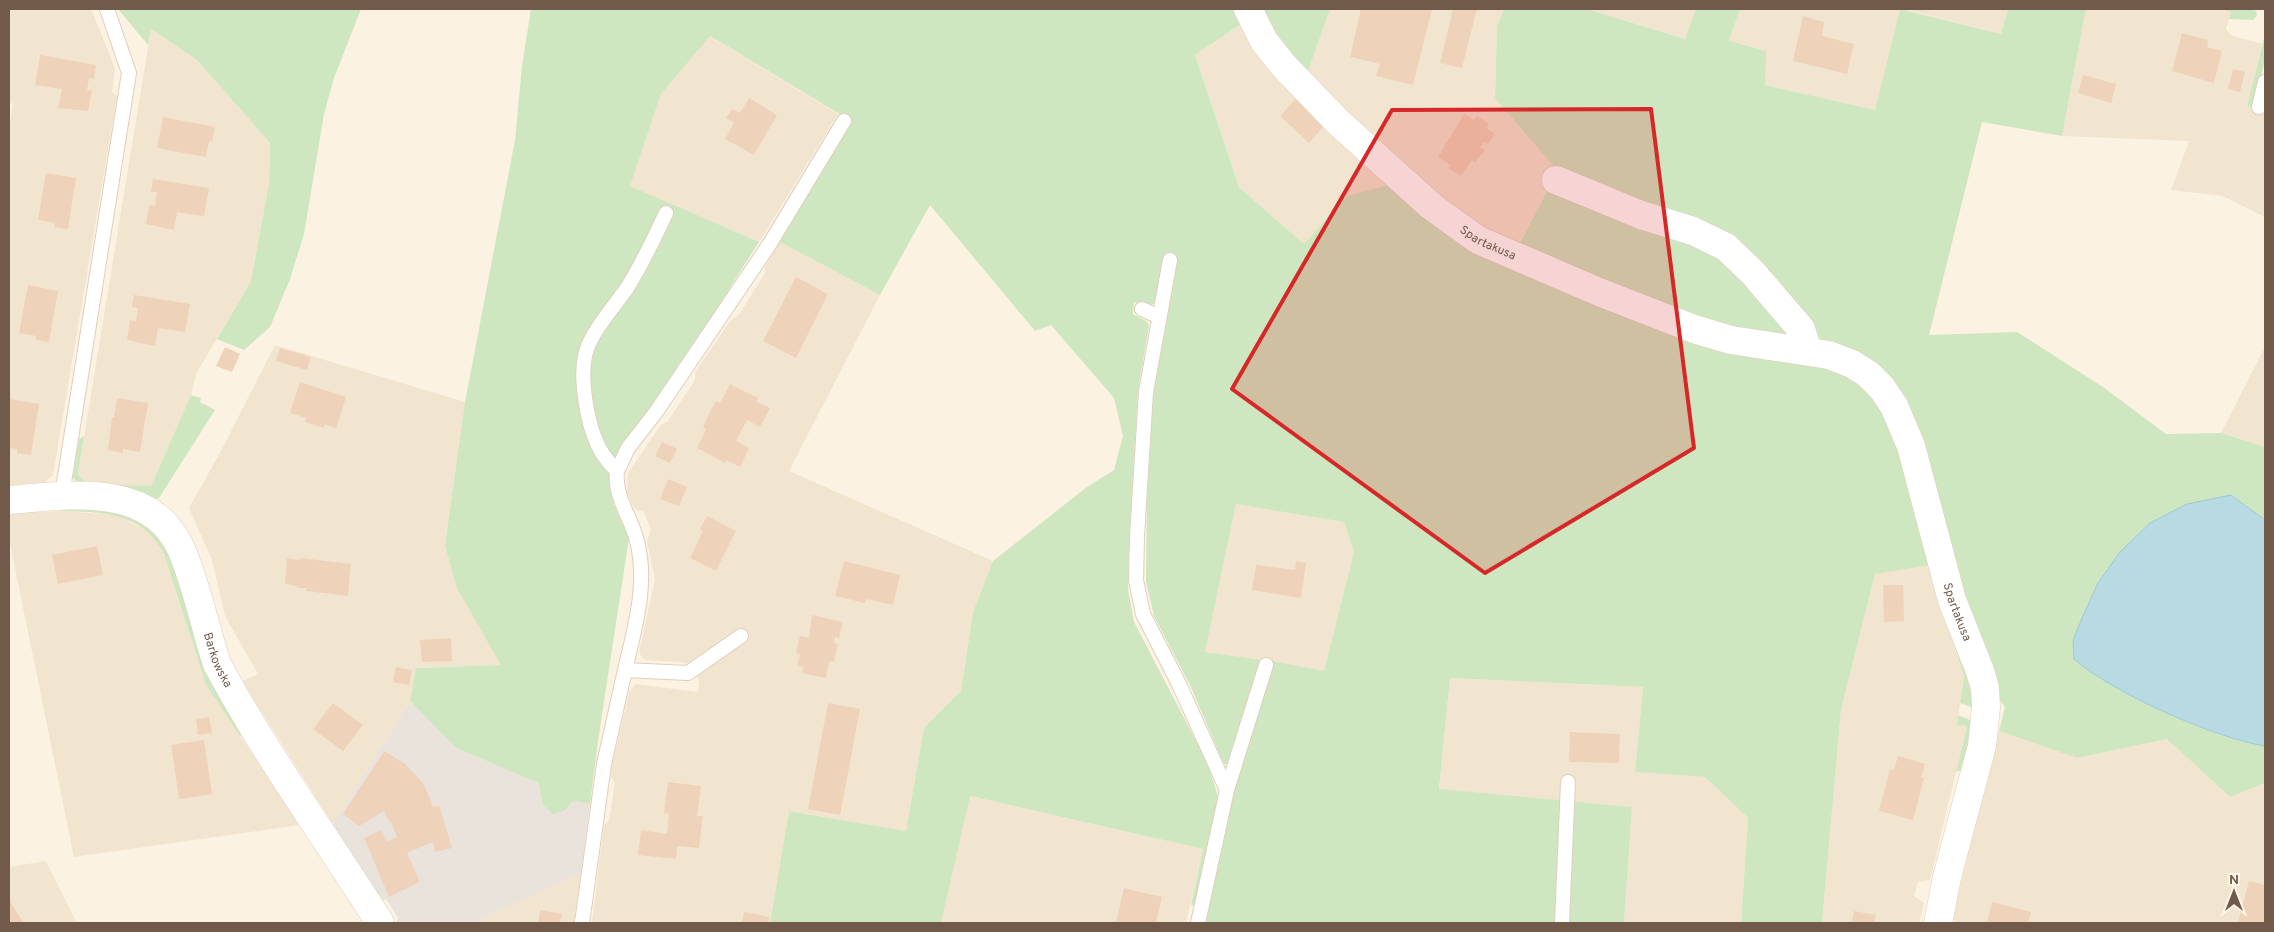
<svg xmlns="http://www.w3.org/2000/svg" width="2274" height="932" font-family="Overpass,sans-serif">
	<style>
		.residential { fill: #f2e5d0 }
		.industrial { fill: #eae3dc }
		.green { fill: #cee7c0 }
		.water { fill: #b7dae3; stroke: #9dc9d5 }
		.building { fill: #efd2ba }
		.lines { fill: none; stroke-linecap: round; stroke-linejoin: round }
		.service-casing { stroke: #dfcfbd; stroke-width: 16 }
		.minor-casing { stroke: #dfcfbd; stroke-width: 29 }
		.service { stroke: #fff; stroke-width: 14 }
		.minor { stroke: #fff; stroke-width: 28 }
		.marked { fill: #d62828; fill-opacity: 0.2; stroke: #d62828; stroke-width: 4; stroke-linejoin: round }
		.labels { text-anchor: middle; stroke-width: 4; stroke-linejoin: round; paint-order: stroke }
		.street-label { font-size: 12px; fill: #715a49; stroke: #fef6e7 }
	</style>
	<rect width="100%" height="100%" fill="#fbf2e1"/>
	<path class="residential" d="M9,9H89L92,11L115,68L112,92L117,96L53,475L44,483L9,486V129L13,103L9,104Z
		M1330,9H1504L1497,26L1495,98L1557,170L1517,249L1429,195L1306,77Z
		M1587,9H1696L1685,39Z
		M1740,9H1900L1875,110L1765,85L1729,42Z
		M1904,9H2008L2001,34Z
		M2086,9H2220L2231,12L2226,29L2230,35L2262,44L2247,106L2265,111V217L2223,196L2171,190L2189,141L2062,136Z
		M1244,22L1396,183L1346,196L1304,244L1239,187L1195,55Z
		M151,29L197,60L270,143L269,184L251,281L197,372L191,395L151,486L87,484L78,474Z
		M709,36L838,114L759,242L629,186L661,94Z
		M780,242L880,295L789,471L993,561L973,612L961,691L924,728L906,831L789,811L770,923H592L604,825L609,821L615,783L610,774L629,693L635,684L698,692L699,680L690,663L645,660L639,653L655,579L647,541L651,530L644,512L634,509L627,492L628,473L660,426L668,421L695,380V372L731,320L739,315L765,273V266Z
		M275,345L465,402L445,545L484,632L501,665L416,668L410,701L333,824L242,681L258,674L225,616L212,560L189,508L221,451Z
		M2265,347V447L2221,433Z
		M1236,504L1344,522L1354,552L1324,671L1205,652Z
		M61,511L116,515L148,531L157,540L164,554L206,685L300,825L74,857L9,539V513Z
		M1930,564L1964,677L1957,724L1967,726L1930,880L1918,882L1914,896L1924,903L1919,923H1822L1841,710L1875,574Z
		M1450,678L1643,687L1635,772L1705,777L1748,818L1741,923H1624L1632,807L1439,790Z
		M1999,731L2077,758L2167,739L2230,797L2265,783V923H1957L1952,918Z
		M969,796L1203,849L1186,923H941Z
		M46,861L77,923H9V867Z
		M581,873L574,923H473Z"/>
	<path class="industrial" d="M410,701L456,748L538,783L543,805L564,811L574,801L590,804L581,873L473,923H396L398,918L386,899L378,903L333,824Z"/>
	<path class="green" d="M118,9H361L334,78L324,114L304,234L290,279L270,327L244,350L217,339L251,281L269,184L270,143L197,60L151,29L148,45Z
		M531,9H1240L1244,22L1195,55L1239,187L1304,244L1346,196L1396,183L1450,228L1802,355L1879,392L1966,649L1974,708L1960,703L1964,677L1930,565L1875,574L1841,710L1822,923H1741L1748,818L1705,777L1635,772L1643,687L1450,678L1439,789L1632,807L1624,923H1204L1235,788L1271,661L1324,671L1354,552L1344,522L1236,504L1205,652L1262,660L1230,764H1224L1190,685L1154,616L1146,582L1147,500L1153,398L1178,257L1166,255L1156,302L1151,305L1134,302L1133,314L1146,321L1149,326L1138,390L1129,541L1128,590L1134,622L1208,764L1218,797L1195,906L1191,905L1203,849L970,796L941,923H770L789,811L906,831L924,728L961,691L973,612L993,561L1087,487L1114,470L1123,436L1114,398L1051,325L1035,331L930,205L880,295L780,242L851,121L710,36L661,94L630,186L759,242L657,402L622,446L609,475L610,490L614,505L629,538L598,741L590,804L574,801L564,811L553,814L543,805L538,783L456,748L410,701L416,668L501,665L457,588L445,545L465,402L515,140L522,66Z
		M1256,9H1330L1306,77Z
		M1504,9H1587L1685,39L1696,9H1740L1729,41L1766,51L1765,85L1875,110L1900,9L2001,34L2008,9H2086L2062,136L1982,122L1929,335L2017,332L2103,387L2166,434L2221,433L2265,447V520L2231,495L2120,552L2098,583L2083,616L2084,667C2133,700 2208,737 2265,746V783L2230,797L2167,739L2077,758L1999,731L2005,707L1990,687L1915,445L1827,346L1813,334L1757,270L1557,170L1495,98L1497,26Z
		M2221,9H2250L2256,11L2257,16L2253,20L2229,19L2231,12Z
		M2265,34V59L2254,108L2247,106Z
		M1551,183L1709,243L1794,340H1757L1517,249Z
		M191,395L201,398L200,402L215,410L159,498L153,500L77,484L73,477L79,439L84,436L78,474L87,484L151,486Z
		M61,502L96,503L141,519L167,541L246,732L240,736L206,685L164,554C142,512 103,512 61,511Z
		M1958,715L1970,720L1976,728L1966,768L1956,772L1967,726L1957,725Z"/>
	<path class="water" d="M2231,495L2265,520V746C2214,738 2113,693 2074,659L2073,640L2083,616L2098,583L2120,552L2150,523L2187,504Z"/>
	<path class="building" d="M1361,9H1432L1413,85L1376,76L1380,64L1350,57Z
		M1453,9H1477L1462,68L1440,63Z
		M1803,16L1824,22L1822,36L1854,44L1847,74L1793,61Z
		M2182,33L2208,40L2207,47L2222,51L2214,83L2172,71Z
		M40,55L96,65L94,79L89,78L87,90L92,91L88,111L58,108L62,89L35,85Z
		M2233,69L2245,72L2240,92L2228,89Z
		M2083,75L2116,84L2111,103L2078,93Z
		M1297,97L1326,124L1309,143L1280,116Z
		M749,98L777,115L754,155L725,139L734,123L726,118L732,109L740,113Z
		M1464,114L1474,120L1477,116L1489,124L1486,128L1495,134L1488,144L1484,142L1480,147L1485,150L1475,162L1472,160L1461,176L1448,168L1450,165L1438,157Z
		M163,117L215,127L212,141H209L206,157L157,148Z
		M46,173L76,178L68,229L54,227L55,223L38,220Z
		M153,179L209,188L204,216L177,212L174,230L146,224L149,205L155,206L157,192H151Z
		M796,277L828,294L796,358L763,341Z
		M28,285L58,291L49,342L36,340V336L19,333Z
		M134,295L190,304L185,332L158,328L155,346L127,340L130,320L136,321L138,308L132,307Z
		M225,347L240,354L232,372L216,366Z
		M280,348L311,357L307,370L276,361Z
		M300,382L346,397L336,428L325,424L324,428L305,422L306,418L290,413Z
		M730,384L758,398L756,402L770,408L760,427L747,420L741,431L736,441L749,448L740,467L726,460L725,463L697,448L706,429L703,427L709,414L716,401L720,403Z
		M117,398L148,403L140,452L123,449V453L108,450L112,417L114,418Z
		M9,399L39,404L31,455L17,453V449L9,448Z
		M662,442L677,449L670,463L655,456Z
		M668,479L687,487L679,506L660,499Z
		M707,516L736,531L716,571L690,558L703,531L700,529Z
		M97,546L103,575L58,584L52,555Z
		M287,558L300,560L301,558L351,564L348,596L306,591V588H297V586L285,584Z
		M844,561L900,575L893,605L866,599L865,603L835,596Z
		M1296,561L1306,563L1301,598L1252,590L1256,565L1295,570Z
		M1883,585H1903L1904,621L1884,622Z
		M812,615L843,622L839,638L835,637L834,643L838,644L834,662L829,661L826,678L802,673L803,667L797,666L800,654L796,653L800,636L809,638Z
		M451,638L452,661L422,662L420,640Z
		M396,667L412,670L409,685L393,682Z
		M333,703L363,725L343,751L313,729Z
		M828,703L860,709L840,815L808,809Z
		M209,717L212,733L198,735L196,719Z
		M1570,732L1620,734L1619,763L1569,762Z
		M204,740L212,794L179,799L171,745Z
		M384,751L404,763L424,784L433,807L439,805L452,848L435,852L433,842L407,853L420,882L389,897L364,838L381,830L387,842L397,837L392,824L387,818L384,811L359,826L343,814Z
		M1898,756L1925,764L1921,777L1924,778L1913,820L1879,811L1890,769L1894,770Z
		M668,782L701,786L697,816H703L699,848L677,846L676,859L638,855L641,830L667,834L669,814L664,813Z
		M2249,881L2265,885V923H2238Z
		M1124,888L1162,897L1156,923H1116Z
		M9,900L24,923H9Z
		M1992,902L2031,912L2028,923H1987Z
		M540,910L562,914L560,923H538Z
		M1854,911L1876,915L1874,923H1852Z
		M744,912L770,917L768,923H742Z"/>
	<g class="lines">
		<defs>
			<path id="service" d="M2259,107L2265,82
				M1170,260L1146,392L1137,536L1136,580L1143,614L1178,682L1227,790
				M1142,309L1159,317
				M617,471L628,448L656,412L769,245L844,121
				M62,495L129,73L107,9
				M625,670C635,627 648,584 637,541C631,517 614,497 617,471C609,463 601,454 597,443C587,422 580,379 585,356C589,334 614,307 627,288C642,264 654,239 666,213
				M582,923L604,764L625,670L688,673L741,636
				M1198,923L1227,790L1266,665
				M1562,923L1568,782"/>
			<g id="minor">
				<path id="s1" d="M1248,9L1264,41L1283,65L1338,122L1431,206L1478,240L1599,292L1694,329L1731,340L1829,355L1852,364L1868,374L1882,388L1894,406L1911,446L1952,600L1980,671L1985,688L1986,707L1982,746L1947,877L1938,923"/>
				<path d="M1556,180L1641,215L1693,231L1726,247L1753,273L1801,329L1808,351"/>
				<path id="s2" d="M9,500C69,495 153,481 182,551C197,587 205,627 217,664C265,754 326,837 380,923"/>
			</g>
		</defs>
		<use href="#service" class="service-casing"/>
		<use href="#minor" class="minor-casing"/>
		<use href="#service" class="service"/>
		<use href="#minor" class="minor"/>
	</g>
	<path class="marked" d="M1651,109L1694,448L1485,573L1232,389L1392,110Z"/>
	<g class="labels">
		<g class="street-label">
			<text dy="4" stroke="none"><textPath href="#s1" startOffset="339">Spartakusa</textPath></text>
			<text dy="4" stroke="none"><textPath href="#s1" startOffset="1001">Spartakusa</textPath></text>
			<text dy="4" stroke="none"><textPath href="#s2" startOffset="310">Barkowska</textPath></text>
		</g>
	</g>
	<rect width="2274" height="932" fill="none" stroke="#715a49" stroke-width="20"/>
	<g transform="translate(2234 892)" stroke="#fef6e7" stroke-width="4" paint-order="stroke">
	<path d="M0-4L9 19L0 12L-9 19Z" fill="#715a49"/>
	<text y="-8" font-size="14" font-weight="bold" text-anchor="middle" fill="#715a49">N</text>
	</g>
</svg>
